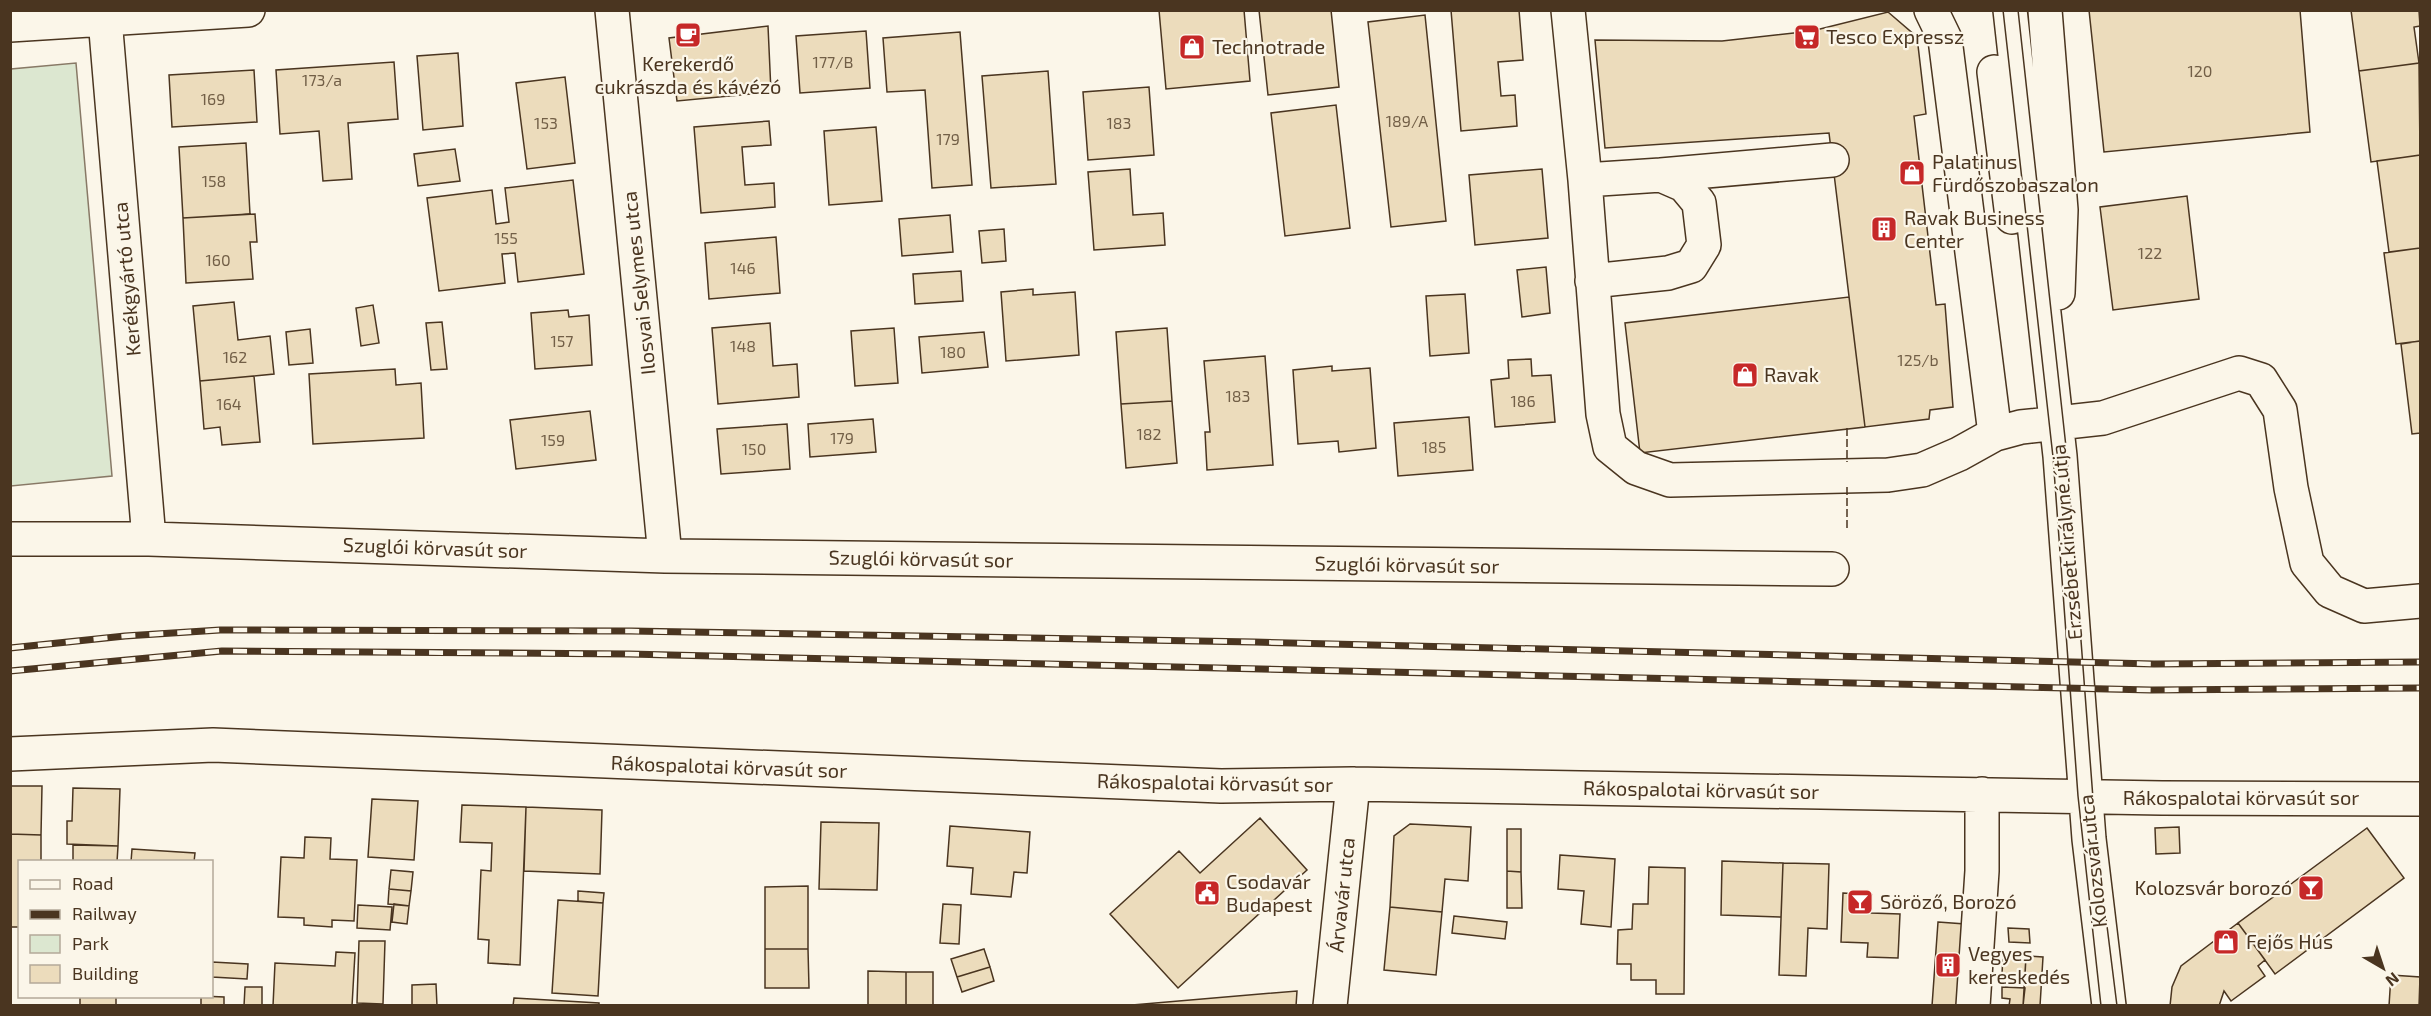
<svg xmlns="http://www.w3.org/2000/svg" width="2431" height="1016" font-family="'Exo 2',sans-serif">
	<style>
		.green { fill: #dce7d0; stroke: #887966; stroke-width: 1.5 }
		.building { fill: #ecdcbc; stroke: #4a3520; stroke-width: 1.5 }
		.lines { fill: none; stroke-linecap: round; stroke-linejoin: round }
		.minor-casing { stroke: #4a3520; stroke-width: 36 }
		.minor { stroke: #fbf6e9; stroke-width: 33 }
		.tram { stroke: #4a3520; stroke-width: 1.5 }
		.rail-casing { stroke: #4a3520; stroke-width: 7 }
		.rail { stroke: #fbf6e9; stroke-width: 4.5; stroke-dasharray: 14; stroke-linecap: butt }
		.fence { stroke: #4a3520; stroke-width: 1.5; stroke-dasharray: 8 3; stroke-linecap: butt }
		.labels { text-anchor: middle; stroke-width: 4.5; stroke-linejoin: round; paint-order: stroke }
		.number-label { font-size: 16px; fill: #725f47 }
		.poi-label { font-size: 20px; fill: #4a3520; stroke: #fbf6e9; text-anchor: start }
		.street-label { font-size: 20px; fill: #4a3520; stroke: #fbf6e9 }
	</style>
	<rect width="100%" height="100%" fill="#fbf6e9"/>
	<path class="green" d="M76,63L112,476L11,486V69Z"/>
	<path class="building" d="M1159,10H1244L1250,81L1166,89Z
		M1259,10H1331L1339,87L1268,95Z
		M1451,10H1519L1523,60L1498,62L1501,96L1515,95L1517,126L1461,131Z
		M2089,10H2300L2310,132L2104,152Z
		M2351,10L2419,11L2420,26L2414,27L2419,63L2359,71Z
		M1888,12L1917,37L1926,114L1914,116L1936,305L1945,304L1953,407L1930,410L1929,419L1865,427L1829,133L1605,148L1595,40L1722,41L1812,31Z
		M1425,15L1446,221L1391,227L1368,22Z
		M768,26L771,92L677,101L669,38Z
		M866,31L870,88L800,93L796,36Z
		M960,32L972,185L932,188L925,90L887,92L883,38Z
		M458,53L463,126L423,130L417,56Z
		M394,62L398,119L348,123L352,179L323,181L319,131L280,134L276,70Z
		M2419,63L2420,155L2371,162L2359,71Z
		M254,70L257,122L172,127L169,75Z
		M1048,71L1056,184L991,188L982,76Z
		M565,77L575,163L527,169L516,83Z
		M1149,87L1154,155L1088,160L1083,92Z
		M1336,105L1350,228L1285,236L1271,113Z
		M769,121L771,145L742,147L745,185L774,183L775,207L701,213L694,127Z
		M876,127L882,201L829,205L824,131Z
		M246,143L250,214L183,218L179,147Z
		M455,149L460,181L418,186L414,154Z
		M2420,155V248L2389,252L2377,161Z
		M1130,169L1133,215L1163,213L1165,245L1094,250L1088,172Z
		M1542,169L1548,238L1475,245L1469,175Z
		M573,180L584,274L518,282L515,253L502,254L505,283L439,291L427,198L492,190L496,224L509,222L505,188Z
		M2187,196L2199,299L2113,310L2100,207Z
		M255,214L257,242H250L253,279L186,283L183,218Z
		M950,215L953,252L902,256L899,219Z
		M1004,229L1006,261L982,263L979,231Z
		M776,237L780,293L709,299L705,243Z
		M2420,248V341L2396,344L2384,253Z
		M1546,267L1550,313L1522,317L1517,270Z
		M961,271L963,301L915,304L913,274Z
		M1033,289V295L1075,292L1079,355L1006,361L1001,292Z
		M1465,294L1469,353L1430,356L1426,296Z
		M1849,297L1865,427L1640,453L1625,323Z
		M234,302L238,340L270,336L274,374L200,381L193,306Z
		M373,305L379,343L361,346L356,308Z
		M568,310L569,317L589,315L592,365L535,369L531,313Z
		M442,322L447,369L431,370L426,323Z
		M770,323L773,366L797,364L799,397L718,404L712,328Z
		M894,328L898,383L855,386L851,331Z
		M1167,328L1172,401L1121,404L1116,332Z
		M310,329L313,363L289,365L286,332Z
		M984,332L988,367L922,373L919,337Z
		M2420,341V433L2412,434L2401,344Z
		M1265,356L1273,465L1207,470L1205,432H1210L1204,361Z
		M1531,359L1532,376L1551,375L1555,422L1495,427L1491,380L1509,378L1508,360Z
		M1332,366V371L1370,368L1376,448L1339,452L1338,441L1298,444L1293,370Z
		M395,369L396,385L421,383L424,438L313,444L309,374Z
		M254,376L260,442L222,445L220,427L204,429L200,381Z
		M1172,401L1177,463L1126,468L1121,404Z
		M590,411L596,460L516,469L510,420Z
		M1469,417L1473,470L1398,476L1394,423Z
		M873,419L876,452L810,457L808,424Z
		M787,424L790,469L721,474L717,429Z
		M10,786H42L41,835L10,834Z
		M73,788L120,789L118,846L67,844V821H72Z
		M372,799L418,801L414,860L368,857Z
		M462,805L526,807L520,965L488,963L489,940L478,939L481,870L491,871L492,843L460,842Z
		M526,807L602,810L600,874L524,871Z
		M1260,818L1307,870L1178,988L1110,914L1179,851L1200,873Z
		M821,822L879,823L877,890L819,889Z
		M1410,824L1471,827L1468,881L1445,879L1442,912L1390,907L1394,836Z
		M950,826L1030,832L1027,873L1014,872L1011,897L971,894L973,868L947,866Z
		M2179,827L2180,853L2156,854L2155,828Z
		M2367,828L2404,878L2275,974L2238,923Z
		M1507,829H1521V872L1507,871Z
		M10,834L41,835V862H20V927H10Z
		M305,837L331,838L330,859L357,860L354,921L332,920V927L304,925V918L278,917L281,857L304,858Z
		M73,845L118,846L117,862H73Z
		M132,849L195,853L194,862H131Z
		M1560,855L1615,859L1611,927L1581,924L1584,891L1558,889Z
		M1722,861L1783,863L1781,917L1721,915Z
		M1783,863L1829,864L1827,929L1808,928L1806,976L1779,975Z
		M1649,867L1685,868L1684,994H1656V980H1631V964H1617L1618,930L1632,929L1633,904H1648Z
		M391,870L413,872L411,891L389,889Z
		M1507,871L1521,872L1522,908H1507Z
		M808,886V949H765V887Z
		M389,889L411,891L409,906L388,904Z
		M578,891L604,893L603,903L578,901Z
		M1843,893L1872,895L1871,913L1900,914L1898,958L1867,957L1868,943L1841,942Z
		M558,900L603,903L598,996L552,993Z
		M394,904L409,906L407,924L392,922Z
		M943,904L961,905L959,944L940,943Z
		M358,905L392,907L390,930L357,928Z
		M1390,907L1442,912L1436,975L1384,970Z
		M1454,916L1507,922L1505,939L1452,933Z
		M1938,922L1965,924L1959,1006H1932Z
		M2238,923L2265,960L2258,966L2265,976L2231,1001L2224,991L2219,1006H2170L2172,987L2181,966Z
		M2008,928L2029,929L2030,943L2009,942Z
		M359,941H385L383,1004L357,1003Z
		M765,949H808L809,988H765Z
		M984,949L990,967L957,977L951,959Z
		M336,952L355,953L352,1006H273L275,963L335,966Z
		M2003,955L2026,956L2025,975L2002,974Z
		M2026,956L2043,957L2040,1006H2023Z
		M212,962L248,964L247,979L212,977Z
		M990,967L994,981L962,992L957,977Z
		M868,971L906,972V1006H868Z
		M906,972H933V1006H906Z
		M2391,975L2420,977L2419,1006H2389Z
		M436,984L437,1006H412V985Z
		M245,987H262V1006H244Z
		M2002,987L2025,988L2023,1006H2009L2010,999L2002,998Z
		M1297,991L1296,1006L1132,1005Z
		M80,996H116V1006H80Z
		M201,996L224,997V1006H201Z
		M514,998L599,1003V1006H513Z"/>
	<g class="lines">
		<defs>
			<path id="minor" d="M612,10L665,556
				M1568,10L1585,180L1603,414L1610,447L1636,468L1670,480L1888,475L1922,470L1959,454L1995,434L2021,427L2103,418L2239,373L2261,380L2280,410L2291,488L2307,563L2330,591L2364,606L2420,601
				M1931,10L1945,39L1995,434
				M2010,10L2060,456L2089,839L2109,1006
				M2045,10L2061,210L2058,293
				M105,19L149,539
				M10,25L248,10
				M1994,72L2012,217
				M1661,175L1832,160
				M1585,180L1661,175L1684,185L1699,203L1704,245L1691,266L1668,273L1592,281
				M10,539H149L665,556L1832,569
				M10,754L213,745L1221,786L1353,784L2162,798L2420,799
				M1330,1006L1353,784
				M1973,1006L1982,871V794"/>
		</defs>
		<use href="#minor" class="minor-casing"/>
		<use href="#minor" class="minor"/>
		<path class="tram" d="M2003,10L2053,457L2078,796L2101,1006
			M2018,10L2067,456L2096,838L2117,1006"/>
		<defs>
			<path id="rail" d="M10,648L125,636L220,630L631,631L1254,642L2154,664L2420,662
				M10,671L222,651L629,654L2151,690L2420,688"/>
		</defs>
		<use href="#rail" class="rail-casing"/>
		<use href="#rail" class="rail"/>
		<path class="fence" d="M1847,428V462
			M1847,528V486"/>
	</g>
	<defs>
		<symbol id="cafe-square" viewBox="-11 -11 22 22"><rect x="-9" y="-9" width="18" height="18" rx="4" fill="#c62828" stroke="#fbf6e9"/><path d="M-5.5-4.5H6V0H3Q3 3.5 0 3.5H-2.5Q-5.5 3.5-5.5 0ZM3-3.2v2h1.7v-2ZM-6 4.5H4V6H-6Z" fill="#fff"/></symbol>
		<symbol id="supermarket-square" viewBox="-11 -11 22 22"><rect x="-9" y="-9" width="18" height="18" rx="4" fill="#c62828" stroke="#fbf6e9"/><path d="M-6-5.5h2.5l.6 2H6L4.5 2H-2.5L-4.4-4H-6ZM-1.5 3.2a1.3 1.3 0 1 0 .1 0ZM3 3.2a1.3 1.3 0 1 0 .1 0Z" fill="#fff"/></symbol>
		<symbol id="shop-square" viewBox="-11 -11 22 22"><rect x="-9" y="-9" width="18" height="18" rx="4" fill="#c62828" stroke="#fbf6e9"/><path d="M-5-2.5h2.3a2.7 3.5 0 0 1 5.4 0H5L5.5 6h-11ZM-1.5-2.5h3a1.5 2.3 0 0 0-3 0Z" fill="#fff"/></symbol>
		<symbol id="building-square" viewBox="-11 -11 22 22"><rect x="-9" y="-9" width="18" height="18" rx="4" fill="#c62828" stroke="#fbf6e9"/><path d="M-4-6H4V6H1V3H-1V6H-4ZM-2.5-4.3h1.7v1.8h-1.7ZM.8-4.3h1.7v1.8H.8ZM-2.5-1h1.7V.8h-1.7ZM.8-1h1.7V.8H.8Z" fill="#fff"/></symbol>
		<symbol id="bar-square" viewBox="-11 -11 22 22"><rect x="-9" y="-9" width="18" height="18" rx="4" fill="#c62828" stroke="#fbf6e9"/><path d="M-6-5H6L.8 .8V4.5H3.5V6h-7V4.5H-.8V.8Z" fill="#fff"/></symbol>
		<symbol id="civic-square" viewBox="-11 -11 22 22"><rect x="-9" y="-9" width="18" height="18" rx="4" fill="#c62828" stroke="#fbf6e9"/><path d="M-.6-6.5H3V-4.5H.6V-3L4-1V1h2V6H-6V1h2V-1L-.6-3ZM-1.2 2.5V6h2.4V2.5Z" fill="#fff"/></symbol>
	</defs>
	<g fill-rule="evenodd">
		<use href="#cafe-square" x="673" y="20" width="30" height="30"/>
		<use href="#supermarket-square" x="1792" y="22" width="30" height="30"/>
		<use href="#shop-square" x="1177" y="32" width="30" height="30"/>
		<use href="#shop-square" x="1897" y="158" width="30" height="30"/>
		<use href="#building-square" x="1869" y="214" width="30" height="30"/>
		<use href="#shop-square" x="1730" y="360" width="30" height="30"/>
		<use href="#bar-square" x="2296" y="873" width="30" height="30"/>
		<use href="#civic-square" x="1192" y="878" width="30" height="30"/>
		<use href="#bar-square" x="1845" y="887" width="30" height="30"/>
		<use href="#shop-square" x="2211" y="927" width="30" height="30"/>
		<use href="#building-square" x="1933" y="950" width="30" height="30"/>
	</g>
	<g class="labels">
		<g class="number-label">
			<text x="833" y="68">177/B</text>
			<text x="2200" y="77">120</text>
			<text x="322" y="86">173/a</text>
			<text x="213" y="105">169</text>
			<text x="1407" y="127">189/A</text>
			<text x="546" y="129">153</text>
			<text x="1119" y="129">183</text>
			<text x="948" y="145">179</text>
			<text x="214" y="187">158</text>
			<text x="506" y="244">155</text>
			<text x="2150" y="259">122</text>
			<text x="218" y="266">160</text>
			<text x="743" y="274">146</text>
			<text x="562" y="347">157</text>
			<text x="743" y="352">148</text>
			<text x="953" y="358">180</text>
			<text x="235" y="363">162</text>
			<text x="1918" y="366">125/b</text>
			<text x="1238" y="402">183</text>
			<text x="1523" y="407">186</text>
			<text x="229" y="410">164</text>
			<text x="1149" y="440">182</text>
			<text x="842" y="444">179</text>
			<text x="553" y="446">159</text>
			<text x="1434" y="453">185</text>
			<text x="754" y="455">150</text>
		</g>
		<g class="poi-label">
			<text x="1826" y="44">Tesco Expressz</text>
			<text x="1212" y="54">Technotrade</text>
			<text x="688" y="71" text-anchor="middle">Kerekerdő<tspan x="688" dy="23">cukrászda és kávézó</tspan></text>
			<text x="1932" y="169">Palatinus<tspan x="1932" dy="23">Fürdőszobaszalon</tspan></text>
			<text x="1904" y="225">Ravak Business<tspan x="1904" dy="23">Center</tspan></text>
			<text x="1764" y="382">Ravak</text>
			<text x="1226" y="889">Csodavár<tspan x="1226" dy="23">Budapest</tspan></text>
			<text x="2292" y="895" text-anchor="end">Kolozsvár borozó</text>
			<text x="1880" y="909">Söröző, Borozó</text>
			<text x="2246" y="949">Fejős Hús</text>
			<text x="1968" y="961">Vegyes<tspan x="1968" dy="23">kereskedés</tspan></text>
		</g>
		<g class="street-label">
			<text transform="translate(127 279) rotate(-95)" y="7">Kerékgyártó utca</text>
			<text transform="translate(639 283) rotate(-96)" y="7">Ilosvai Selymes utca</text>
			<text transform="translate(2067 542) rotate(-95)" y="7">Erzsébet királyné útja</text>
			<text transform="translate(435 548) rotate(2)" y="7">Szuglói körvasút sor</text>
			<text transform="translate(921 559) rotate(1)" y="7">Szuglói körvasút sor</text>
			<text transform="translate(1407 565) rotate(1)" y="7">Szuglói körvasút sor</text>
			<text transform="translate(729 767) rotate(2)" y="7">Rákospalotai körvasút sor</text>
			<text transform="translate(1215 783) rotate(1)" y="7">Rákospalotai körvasút sor</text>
			<text transform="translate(1701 790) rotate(1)" y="7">Rákospalotai körvasút sor</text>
			<text x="2241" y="805">Rákospalotai körvasút sor</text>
			<text transform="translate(2093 861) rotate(-96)" y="7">Kolozsvár utca</text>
			<text transform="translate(1342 895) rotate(-84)" y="7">Árvavár utca</text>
		</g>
	</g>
	<rect width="2431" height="1016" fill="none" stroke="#4a3520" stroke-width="24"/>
	<rect x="18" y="860" width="195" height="138" fill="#fbf6e9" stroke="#b4a999" stroke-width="1.5"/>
	<rect x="30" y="880" width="30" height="9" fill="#fbf6e9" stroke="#b4a999" stroke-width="1.5"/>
	<text x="72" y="890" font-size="18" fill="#4a3520">Road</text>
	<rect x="30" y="910" width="30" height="9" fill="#4a3520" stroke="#b4a999" stroke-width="1.5"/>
	<text x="72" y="920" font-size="18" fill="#4a3520">Railway</text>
	<rect x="30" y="935" width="30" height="18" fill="#dce7d0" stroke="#b4a999" stroke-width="1.5"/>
	<text x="72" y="950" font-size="18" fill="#4a3520">Park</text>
	<rect x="30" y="965" width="30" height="18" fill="#ecdcbc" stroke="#b4a999" stroke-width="1.5"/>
	<text x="72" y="980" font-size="18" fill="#4a3520">Building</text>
	<g transform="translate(2383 968) rotate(141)" stroke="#fbf6e9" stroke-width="4.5" paint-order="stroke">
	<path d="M0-4.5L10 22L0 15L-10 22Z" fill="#4a3520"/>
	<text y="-9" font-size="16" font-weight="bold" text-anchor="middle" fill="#4a3520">N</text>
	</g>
</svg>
